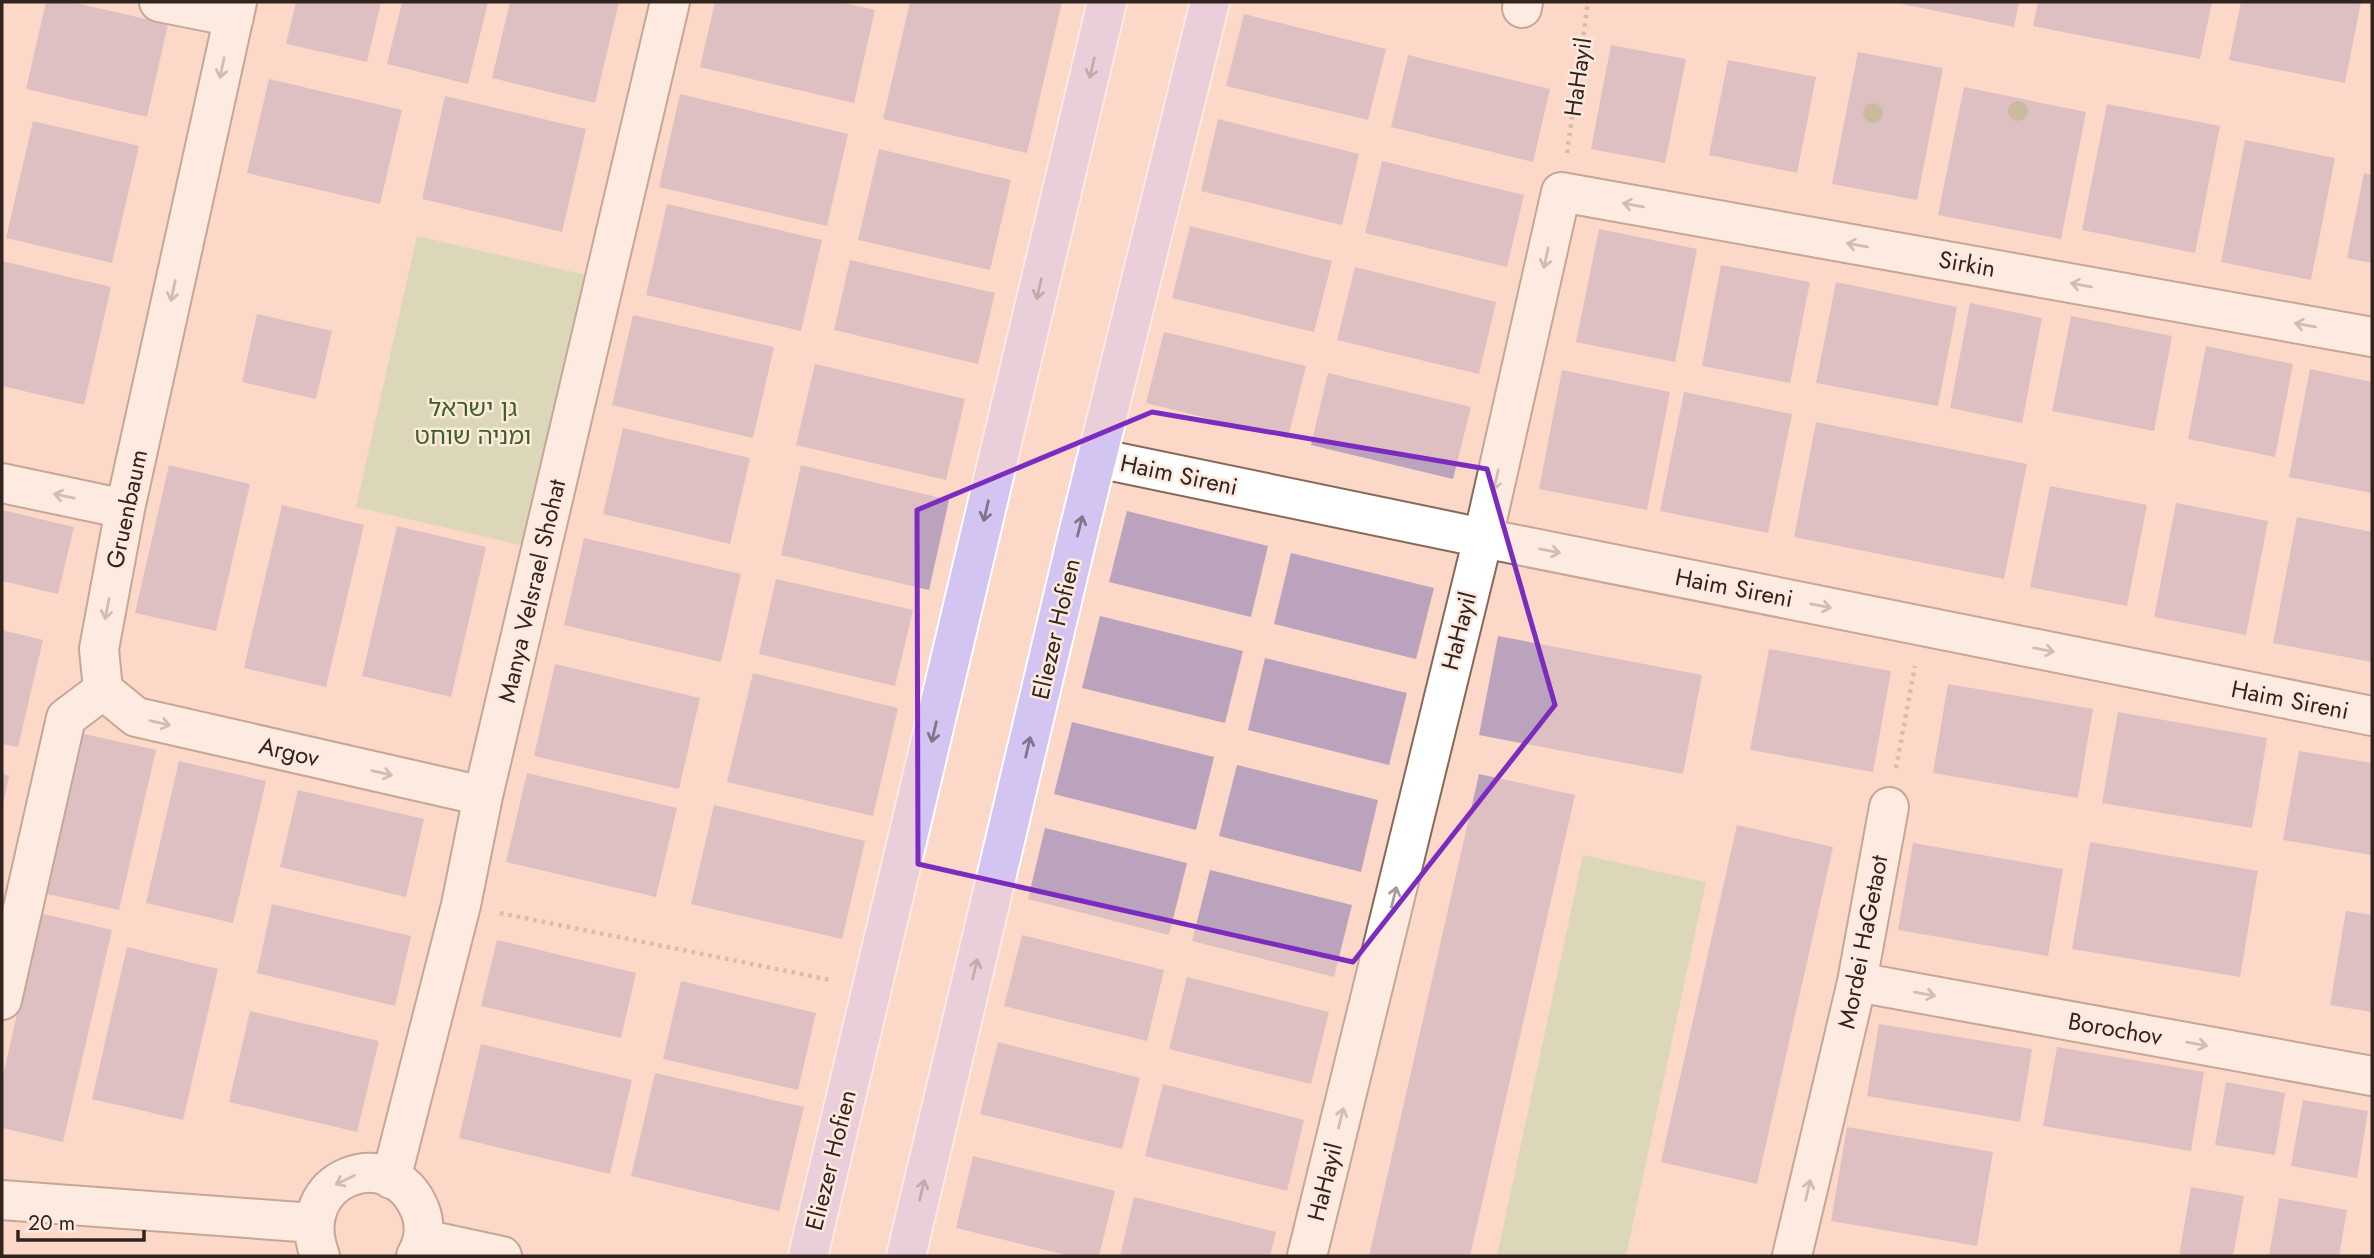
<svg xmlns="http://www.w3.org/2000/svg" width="2374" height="1258" font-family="Jost,'Noto Sans Hebrew',sans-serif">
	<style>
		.green { fill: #b9d4ab }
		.building { fill: #bba3bd }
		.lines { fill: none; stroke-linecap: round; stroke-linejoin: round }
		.minor-casing { stroke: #87695a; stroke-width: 42 }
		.major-casing { stroke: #fff; stroke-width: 42 }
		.path { stroke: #b2978a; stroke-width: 4.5; stroke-dasharray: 3.5 5; stroke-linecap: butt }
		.minor { stroke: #fff; stroke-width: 38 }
		.major { stroke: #d4c4f1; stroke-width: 38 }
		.tree { fill: #91976d }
		.oneway { stroke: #a29c9a }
		.oneway2 { stroke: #827488 }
		.marked { fill: none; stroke: #7b2cbf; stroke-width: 5; stroke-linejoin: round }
		.labels { text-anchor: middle; stroke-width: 5; stroke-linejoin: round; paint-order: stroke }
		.street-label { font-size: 24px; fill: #31241e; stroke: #fee9de }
		.park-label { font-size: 24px; fill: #3b6123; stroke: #fee9de }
	</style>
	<rect width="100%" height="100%" fill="#fbd8c7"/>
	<path class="green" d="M417,236L603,279L542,550L356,507Z
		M1583,855L1706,882L1626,1256H1497Z"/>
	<path class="building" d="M46,2H71L168,24L147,117L26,89Z
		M296,2H381L367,62L286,44Z
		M402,2H488L468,84L387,64Z
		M510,2H619L595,103L492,78Z
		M715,2H841L875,10L854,103L700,67Z
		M910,2H1062L1027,153L883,119Z
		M1893,2H2019L2014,27Z
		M2038,2H2212L2200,59L2033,26Z
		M2241,2H2361L2345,83L2229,60Z
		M1244,14L1386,49L1368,120L1226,86Z
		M1611,45L1686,59L1665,163L1591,149Z
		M1858,52L1943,68L1917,200L1832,184Z
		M1408,55L1550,89L1533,162L1391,127Z
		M1728,60L1816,77L1797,173L1709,155Z
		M269,79L402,110L380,204L247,173Z
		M1964,87L2086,112L2061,239L1938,215Z
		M680,94L848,134L827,226L659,187Z
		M445,96L586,129L562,232L422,199Z
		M2107,104L2220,126L2195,253L2082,230Z
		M1218,119L1359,154L1342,225L1201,191Z
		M33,121L139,146L112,263L6,238Z
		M2245,140L2335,158L2311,280L2221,262Z
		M879,149L1011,180L990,270L858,240Z
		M1382,161L1524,195L1507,267L1365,233Z
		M2364,173L2372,175V263L2347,258Z
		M667,204L822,240L801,331L646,295Z
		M1190,226L1332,261L1314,332L1172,298Z
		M1599,229L1697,249L1675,362L1576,342Z
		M850,260L995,293L978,364L834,330Z
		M2,261L111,287L84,405L2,386Z
		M1721,265L1810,282L1790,383L1702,366Z
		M1355,267L1496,302L1479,374L1337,340Z
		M1836,282L1957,307L1938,406L1816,383Z
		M1970,303L2042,318L2022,423L1950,408Z
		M257,314L332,331L316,399L242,382Z
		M633,315L774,347L753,438L612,405Z
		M2071,316L2172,336L2154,431L2052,411Z
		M1164,332L1306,366L1288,438L1146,403Z
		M2206,346L2293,364L2275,457L2188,439Z
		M815,364L965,399L946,480L796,445Z
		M2310,369L2372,382V493L2289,477Z
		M1562,370L1670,392L1647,510L1539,489Z
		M1328,373L1471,407L1453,479L1311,445Z
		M1684,392L1792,414L1768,533L1660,511Z
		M1816,422L2027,464L2004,579L1794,537Z
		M623,428L750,458L730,544L603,514Z
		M169,465L250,484L216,631L135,613Z
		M801,465L949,500L929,590L781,555Z
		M2050,486L2147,505L2127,606L2030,587Z
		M2176,503L2268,521L2246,635L2154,617Z
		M282,505L364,525L326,687L244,668Z
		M2,510L74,527L58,594L2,581Z
		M1127,511L1268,546L1251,617L1109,582Z
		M2297,517L2372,532L2371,662L2273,643Z
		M397,526L486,547L451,697L362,676Z
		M584,538L741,574L721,662L564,625Z
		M1291,553L1434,588L1416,659L1274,624Z
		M776,579L913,610L895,686L759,654Z
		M1100,616L1243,651L1225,723L1082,688Z
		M2,630L43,640L18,747L2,744Z
		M1498,636L1702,675L1683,774L1479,735Z
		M1769,649L1891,671L1873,772L1750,750Z
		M1265,658L1407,693L1389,765L1248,730Z
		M555,664L700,698L679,789L534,756Z
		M753,673L898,708L873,816L727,782Z
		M1948,684L2093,709L2078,798L1933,773Z
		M2118,712L2267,738L2252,828L2102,803Z
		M1072,722L1214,757L1196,830L1054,794Z
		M80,733L156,750L119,910L43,893Z
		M2299,751L2372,763V855L2283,840Z
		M179,761L266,781L233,923L146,903Z
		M1237,765L1378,800L1361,872L1219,836Z
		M527,773L677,808L656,897L506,862Z
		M2,774L9,776L3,805H2Z
		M1479,774L1575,795L1470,1256H1369Z
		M298,790L424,819L406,897L280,867Z
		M714,805L865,841L842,939L691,904Z
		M1737,825L1833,847L1757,1184L1661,1162Z
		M1045,828L1187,863L1169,935L1028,899Z
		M2090,842L2258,871L2240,977L2072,949Z
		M1913,843L2063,869L2048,956L1898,930Z
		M1210,870L1352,905L1334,977L1192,941Z
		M272,904L411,936L395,1006L257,973Z
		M2346,911L2372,915V1012L2330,1005Z
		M40,913L112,930L63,1142L2,1128V1080Z
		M1022,935L1164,970L1147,1041L1004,1006Z
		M497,940L636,973L621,1038L481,1006Z
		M127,947L218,969L183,1120L92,1099Z
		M1187,977L1329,1012L1311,1084L1169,1049Z
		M681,981L816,1013L798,1090L663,1059Z
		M250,1011L379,1041L357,1132L229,1102Z
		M1879,1024L2032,1049L2020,1122L1867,1096Z
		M998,1042L1140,1078L1122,1149L980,1114Z
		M481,1044L632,1080L610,1174L459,1138Z
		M2057,1047L2204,1072L2191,1151L2043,1126Z
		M655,1073L804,1107L779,1211L631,1176Z
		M2226,1082L2285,1093L2275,1155L2215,1145Z
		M1163,1084L1304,1120L1287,1191L1145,1156Z
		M2303,1100L2368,1111L2357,1178L2291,1166Z
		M1847,1127L1993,1152L1977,1246L1831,1221Z
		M973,1156L1115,1191L1099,1256H1070L956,1228Z
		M2191,1187L2244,1196L2233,1256H2179Z
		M1134,1197L1276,1232L1270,1256H1120Z
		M2279,1198L2347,1210L2339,1256H2269Z"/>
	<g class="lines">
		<defs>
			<path id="minor" d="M159,2L234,17
				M1522,8L1523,2
				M1097,458L1483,538L2372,716
				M2,483L125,509
				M103,690L99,649L125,509L237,2
				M103,690L136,717L483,796
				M1857,982L2372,1076
				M2,1000L66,718L103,690
				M391,1179L461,905L483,796L670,2
				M2,1200L313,1223
				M423,1239L502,1256
				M320,1256C290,1177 392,1140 420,1210C426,1225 424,1242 416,1256
				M1307,1256L1483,538L1561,192L2372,337
				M1792,1256L1857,982L1889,807"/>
			<path id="major" d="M808,1256L1107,2
				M906,1256L1078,534L1210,2"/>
		</defs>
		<use href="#minor" class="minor-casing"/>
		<use href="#major" class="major-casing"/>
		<path class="path" d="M1567,153L1588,2
			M1896,768L1915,666
			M500,913L831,980"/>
		<use href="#minor" class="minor"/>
		<use href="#major" class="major"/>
	</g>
	<g class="tree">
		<circle cx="2018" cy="111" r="10"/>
		<circle cx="1873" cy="113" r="10"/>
	</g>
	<defs><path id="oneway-shaft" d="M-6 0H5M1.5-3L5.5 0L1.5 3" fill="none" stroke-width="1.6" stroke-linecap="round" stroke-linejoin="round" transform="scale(1.75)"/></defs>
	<g class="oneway">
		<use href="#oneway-shaft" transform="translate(222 68) rotate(102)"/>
		<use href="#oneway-shaft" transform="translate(1633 205) rotate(-170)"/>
		<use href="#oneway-shaft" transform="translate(1857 245) rotate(-170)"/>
		<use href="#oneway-shaft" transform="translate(1546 258) rotate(103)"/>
		<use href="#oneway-shaft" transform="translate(2081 285) rotate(-170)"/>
		<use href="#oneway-shaft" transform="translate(173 291) rotate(102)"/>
		<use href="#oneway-shaft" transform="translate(2305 325) rotate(-170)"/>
		<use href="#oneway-shaft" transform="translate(1496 480) rotate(103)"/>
		<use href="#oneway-shaft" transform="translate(64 496) rotate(-168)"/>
		<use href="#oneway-shaft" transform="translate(1550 551) rotate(11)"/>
		<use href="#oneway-shaft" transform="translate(1821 606) rotate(11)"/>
		<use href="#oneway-shaft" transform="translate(107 609) rotate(101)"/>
		<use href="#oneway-shaft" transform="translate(2044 650) rotate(11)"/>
		<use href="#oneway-shaft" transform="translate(160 723) rotate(13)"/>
		<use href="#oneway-shaft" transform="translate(382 773) rotate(13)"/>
		<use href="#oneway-shaft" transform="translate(1394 897) rotate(-76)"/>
		<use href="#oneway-shaft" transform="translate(1925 994) rotate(10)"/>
		<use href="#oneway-shaft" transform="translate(2197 1044) rotate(10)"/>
		<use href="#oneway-shaft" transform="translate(1341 1118) rotate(-76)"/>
		<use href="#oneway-shaft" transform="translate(345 1180) rotate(154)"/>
		<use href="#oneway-shaft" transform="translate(1808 1190) rotate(-77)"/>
	</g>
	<g class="oneway2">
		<use href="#oneway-shaft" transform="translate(1092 68) rotate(103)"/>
		<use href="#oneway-shaft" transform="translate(1039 289) rotate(103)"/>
		<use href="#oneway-shaft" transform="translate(986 511) rotate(103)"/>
		<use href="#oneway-shaft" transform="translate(1080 526) rotate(-76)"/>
		<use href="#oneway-shaft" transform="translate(934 732) rotate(103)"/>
		<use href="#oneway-shaft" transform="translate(1028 747) rotate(-77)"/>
		<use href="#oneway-shaft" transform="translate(975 969) rotate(-77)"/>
		<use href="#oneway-shaft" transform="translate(922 1190) rotate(-77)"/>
	</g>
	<path d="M0 0H2374V1258H0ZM1152,412L1487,469L1555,705L1353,962L918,864L917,510Z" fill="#fbd8c7" fill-opacity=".55" fill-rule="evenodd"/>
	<path class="marked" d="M1152,412L1487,469L1555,705L1353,962L918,864L917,510Z"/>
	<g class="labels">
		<g class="street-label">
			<text transform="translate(1578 77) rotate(-82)" y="8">HaHayil</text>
			<text transform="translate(1967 264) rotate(10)" y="8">Sirkin</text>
			<text transform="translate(1179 475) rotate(12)" y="8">Haim Sireni</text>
			<text transform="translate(127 509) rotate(-78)" y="8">Gruenbaum</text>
			<text transform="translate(1734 588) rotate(11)" y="8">Haim Sireni</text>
			<text transform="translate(532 591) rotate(-77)" y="8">Manya VeIsrael Shohat</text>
			<text transform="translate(1056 629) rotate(-77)" y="8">Eliezer Hofien</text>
			<text transform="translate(1459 631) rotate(-76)" y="8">HaHayil</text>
			<text transform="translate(2290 700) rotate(11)" y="8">Haim Sireni</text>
			<text transform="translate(289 752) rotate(13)" y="8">Argov</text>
			<text transform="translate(1863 942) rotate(-79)" y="8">Mordei HaGetaot</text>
			<text transform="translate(2115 1029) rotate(10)" y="8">Borochov</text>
			<text transform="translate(831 1160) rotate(-76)" y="8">Eliezer Hofien</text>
			<text transform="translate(1325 1182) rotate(-76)" y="8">HaHayil</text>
		</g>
		<g class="park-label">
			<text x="473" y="416">גן ישראל<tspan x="473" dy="28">ומניה שוחט</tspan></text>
		</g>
	</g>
	<rect width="2374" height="1258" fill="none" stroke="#31241e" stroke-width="7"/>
	<path d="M18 1230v10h126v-10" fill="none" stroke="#31241e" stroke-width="3.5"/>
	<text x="28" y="1230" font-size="21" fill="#31241e" stroke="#fee9de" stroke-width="5" paint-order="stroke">20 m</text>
</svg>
